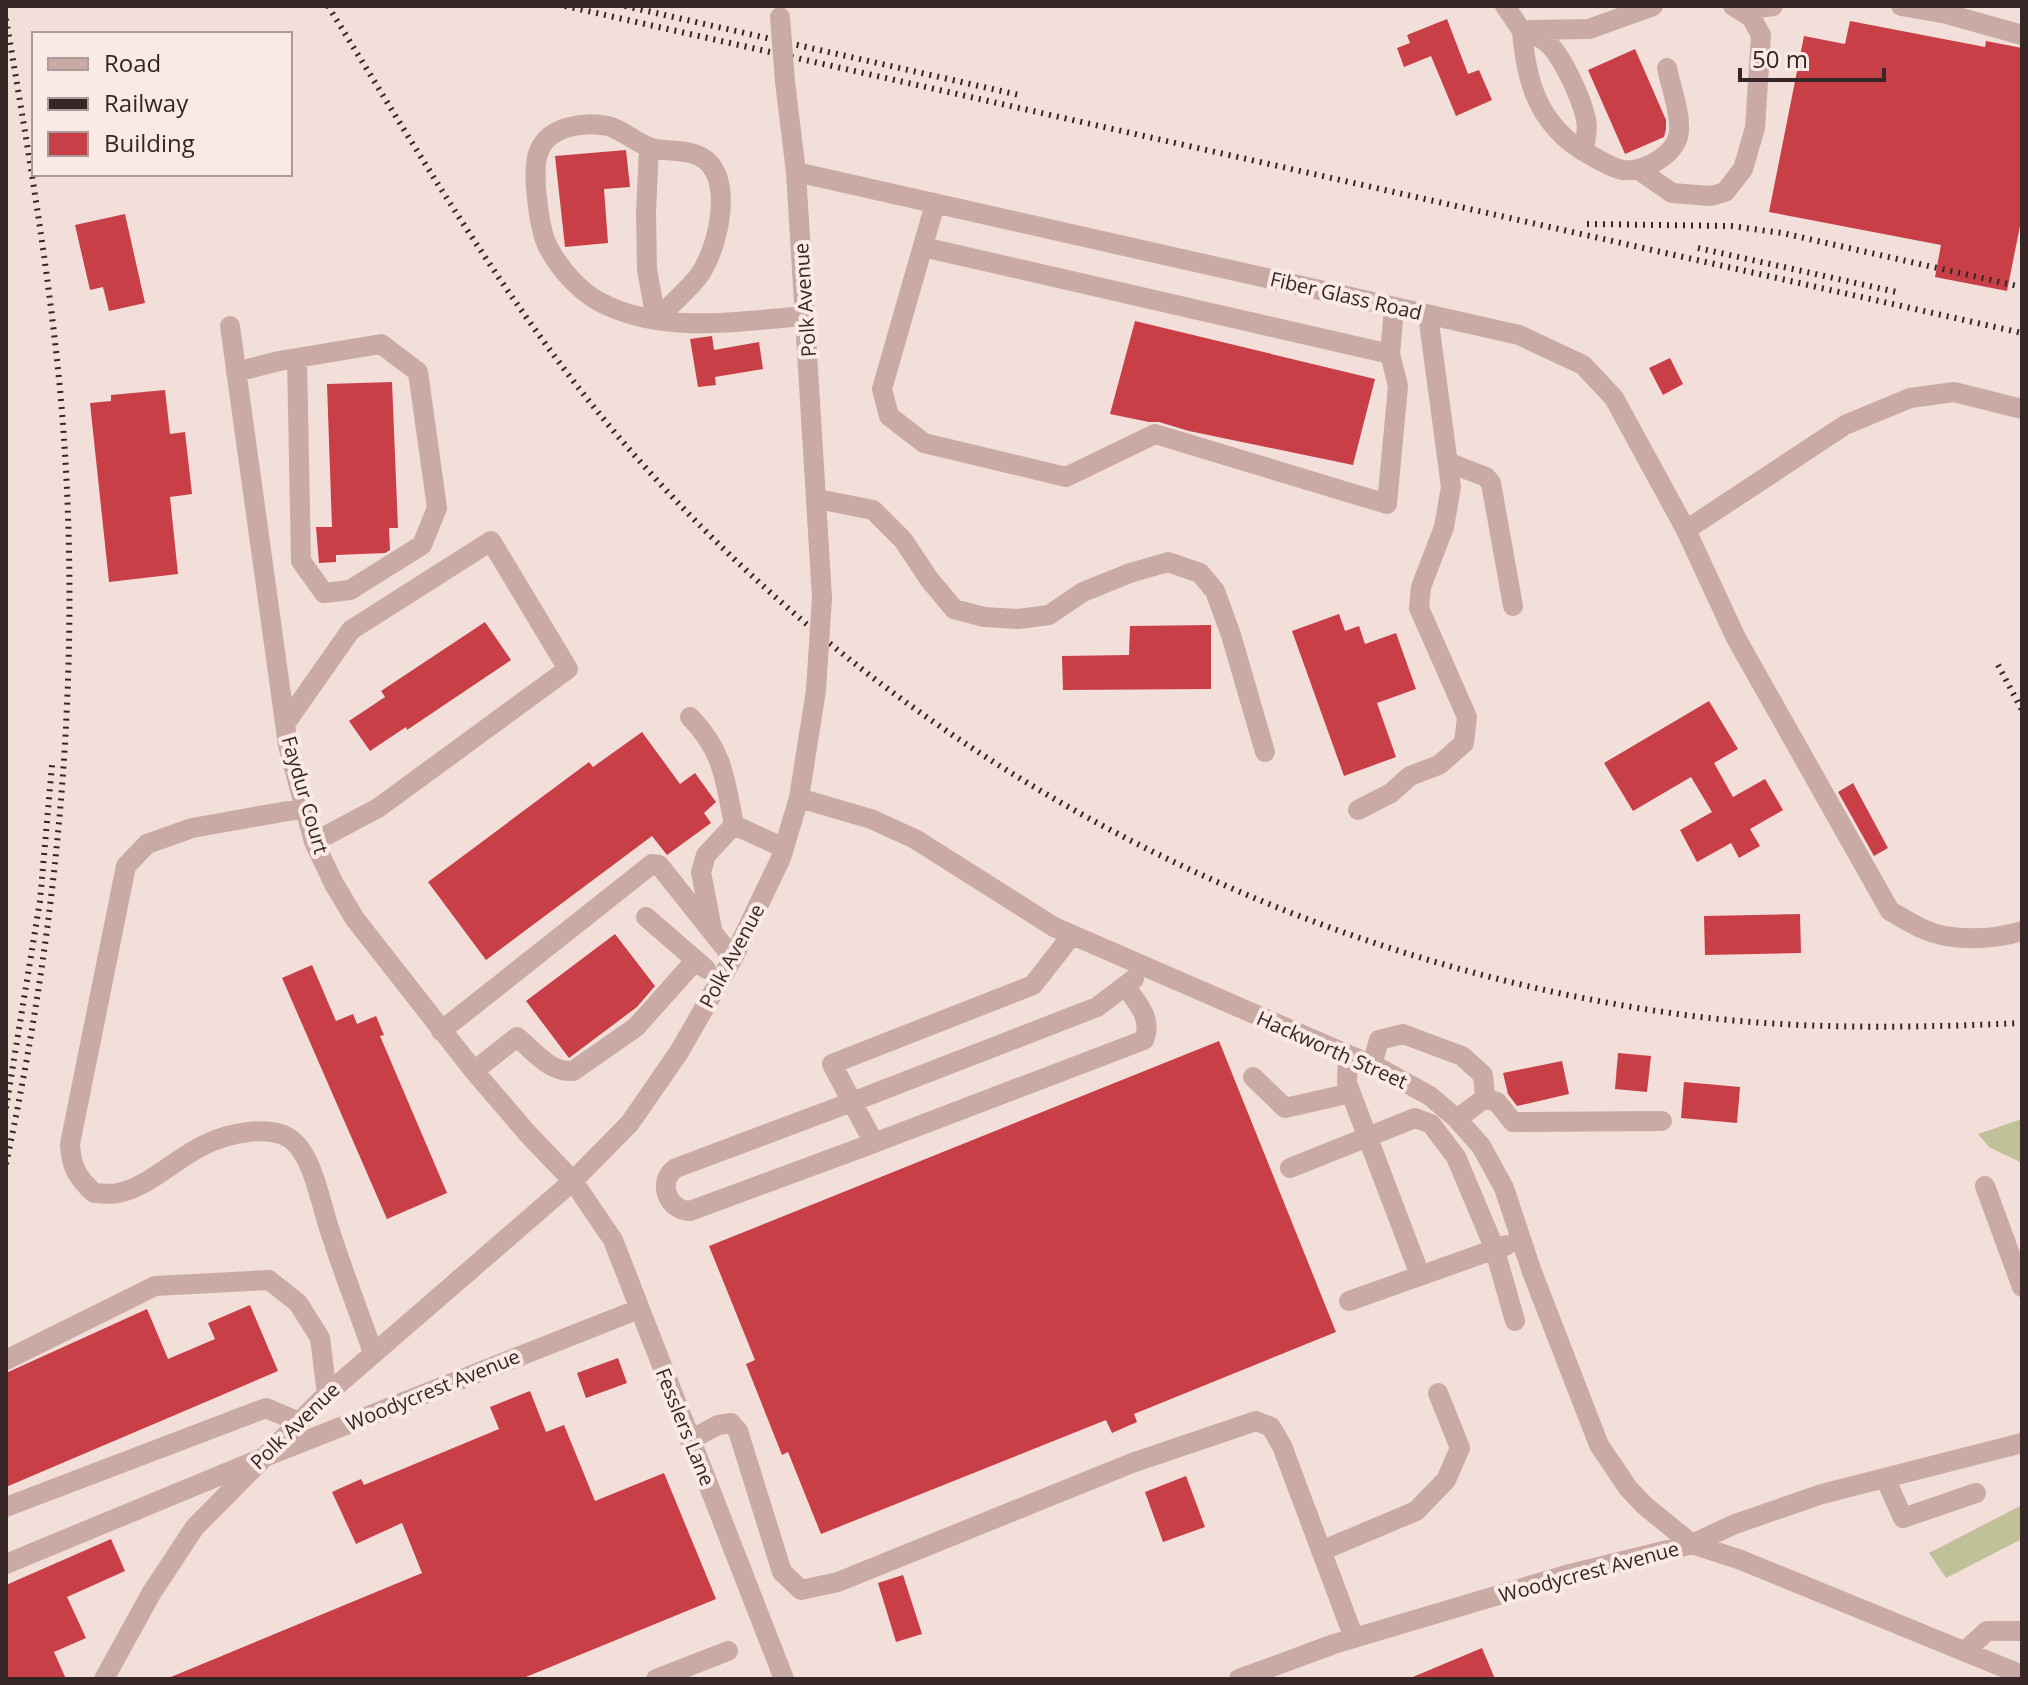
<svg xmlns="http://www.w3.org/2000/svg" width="2028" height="1685" font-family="'Open Sans',sans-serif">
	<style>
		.green { fill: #c0c199 }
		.building { fill: #c93f48 }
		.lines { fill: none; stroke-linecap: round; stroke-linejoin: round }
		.minor { stroke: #caaaa5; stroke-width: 20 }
		.rail { stroke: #362626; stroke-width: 6; stroke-dasharray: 2 6; stroke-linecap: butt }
		.minor-bridge { stroke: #caaaa5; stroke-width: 20 }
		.labels { text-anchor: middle; stroke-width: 8; stroke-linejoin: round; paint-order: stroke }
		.street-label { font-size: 20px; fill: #362626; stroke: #faeae5 }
	</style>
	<rect width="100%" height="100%" fill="#f2dfd9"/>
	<path class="green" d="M2022,1119V1163L1989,1147L1978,1134Z
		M2022,1505V1539L1946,1578L1929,1553Z"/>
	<path class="building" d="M1447,19L1468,74L1479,70L1492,100L1456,116L1431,56L1404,67L1397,48L1410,43L1407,35Z
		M1850,21L1985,47L1986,41L2022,48V216L2007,291L1935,277L1941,245L1769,212L1804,36L1845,44Z
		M1635,49L1666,120V129L1664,137L1625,154L1588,70Z
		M626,150L630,187L604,189L608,243L565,247L555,156Z
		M125,214L145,303L109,311L103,287L90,290L75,225Z
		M1135,321L1375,379L1353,465L1189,431L1159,422H1149L1110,414Z
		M712,336L714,350L759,342L763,369L715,377L716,385L698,387L690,339Z
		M1670,358L1683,384L1663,395L1649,368Z
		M392,382L398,528H389L390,550L385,553L336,555V562L319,563L316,527H332L327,384Z
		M165,390L170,434L185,432L192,494L170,497L178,574L109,582L90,403L111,401V395Z
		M1339,614L1345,631L1359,626L1365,644L1396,633L1416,689L1377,703L1396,757L1344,776L1292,631Z
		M485,622L511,660L407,730L406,727L370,751L349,721L385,697L381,691Z
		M1211,625V689L1063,690L1062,656L1129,655L1130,626Z
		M1709,701L1738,749L1714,763L1733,797L1765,779L1783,810L1750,829L1760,846L1739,858L1731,843L1697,862L1680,830L1712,812L1691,777L1633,811L1604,763Z
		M642,732L680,784L695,773L716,802L704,813L711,823L667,855L652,836L486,960L428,882L589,762L593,767Z
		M1853,783L1888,848L1874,856L1838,792Z
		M1800,914L1801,953L1705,955L1704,916Z
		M615,934L655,986L637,1007L569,1058L526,1001Z
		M312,965L336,1021L353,1014L357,1024L376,1016L384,1035L380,1036L447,1193L387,1219L282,978Z
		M1219,1041L1336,1332L1134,1414L1137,1422L1112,1433L1106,1420L821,1534L788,1452L782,1455L746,1364L755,1360L709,1246Z
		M1618,1053L1651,1056L1647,1092L1615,1089Z
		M1562,1061L1569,1094L1517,1106L1508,1094L1503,1073Z
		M1684,1082L1740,1087L1737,1123L1681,1118Z
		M250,1305L278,1371L6,1487V1373L147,1309L168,1359L215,1339L208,1323Z
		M618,1358L627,1383L586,1398L577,1373Z
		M530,1391L546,1432L564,1425L595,1501L664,1473L716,1599L521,1679H166L422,1573L402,1523L356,1544L332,1492L361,1479L364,1485L499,1429L490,1407Z
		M1186,1476L1205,1527L1163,1542L1145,1492Z
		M111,1539L125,1571L67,1597L86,1638L54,1652L66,1679H6V1585Z
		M903,1575L922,1634L896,1642L878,1583Z
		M1482,1648L1495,1679H1408Z"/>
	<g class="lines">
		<path class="minor" d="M1505,6L1522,31
			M1901,6L1947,14L2022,35
			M1743,10L1773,6
			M1530,30L1589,29L1653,6
			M1522,31C1529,34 1538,36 1545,41C1561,52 1582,100 1586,119C1588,130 1586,140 1583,151C1538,123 1526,81 1522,31Z
			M785,82L796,172L822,598
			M649,147L646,212L647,269L656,320C669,306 686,292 698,277C718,251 737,173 699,156C685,149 666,152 651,148C636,143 623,130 608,126C584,121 549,126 539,151C531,170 539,229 548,247C561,271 582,295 608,306C670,334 740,321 806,316
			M1583,151C1595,157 1610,168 1623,170C1644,173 1679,153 1679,130C1680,110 1671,88 1667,68
			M1639,170L1672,193L1711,196L1725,192L1743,169L1755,128L1761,35L1751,17L1733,6
			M796,172L1519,335L1583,365L1614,398L1686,530L1736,638L1890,911C1901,917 1912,924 1923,929C1951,942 1993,940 2022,931
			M935,204L882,389L889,416L924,443L1066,477L1155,434L1387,504L1398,386L1390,354L1394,307
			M923,247L1390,354
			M230,326L288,745L314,842L334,884L355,919L474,1071L528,1134L573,1181L613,1240L784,1679
			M236,372L279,361L381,344L418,372L437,508L422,545L350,590L324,593L301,561L297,358
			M1450,463L1486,477L1491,483L1513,606
			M818,499L873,510L903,540L929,579L954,609L984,617L1018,619L1049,615L1083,592L1130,573L1168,562L1200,573L1215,591L1231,635L1265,752
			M1686,530L1845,425L1910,398L1954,392L2022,409
			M690,717C724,752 725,780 734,825
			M285,724L351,630L491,541L568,669L378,808L314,842
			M799,798L871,819L915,839L1054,927L1381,1069L1430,1096L1457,1119L1481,1146L1504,1188L1532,1272L1599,1445L1628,1488L1645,1506L1692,1544L1735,1524L1822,1494L2022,1443
			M305,808L192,828L147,844L126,866L70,1144C71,1167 77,1177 94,1193C101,1193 111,1195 118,1193C150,1186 175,1159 204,1145C226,1134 271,1123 292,1140C314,1158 321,1206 330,1231C343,1272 359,1312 373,1353
			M1358,810L1391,793L1410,776L1439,765L1464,743L1467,717L1419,608L1421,587L1444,527L1451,487L1428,315
			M646,917L706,969
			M712,929L701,872L706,855L734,825L784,848
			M1072,935L1033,985L832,1064L852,1102L1097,1007L1134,979
			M441,1031L652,864L659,865L733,958
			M1348,1055L1347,1083L1420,1275
			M1372,1065L1379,1040L1403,1034L1462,1056L1483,1075L1485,1098
			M474,1071L517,1037C534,1051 550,1073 573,1071L636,1027L695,961
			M1253,1077L1285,1108L1351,1093
			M1457,1119L1485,1098L1497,1102L1513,1122L1662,1121
			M874,1143L690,1211C668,1211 656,1181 676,1168L852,1102L874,1143L1144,1040C1153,1019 1137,1002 1125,986
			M1290,1168L1415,1118L1431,1124L1456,1157L1494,1247L1515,1321
			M1985,1186L2022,1287
			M1349,1301L1507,1245
			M6,1360L155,1286L269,1280L298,1303L320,1338L327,1394
			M690,1440L718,1425L731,1423L738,1431L782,1572L801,1590L838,1582L1132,1463L1256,1421L1271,1427L1282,1446L1354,1638
			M1885,1478L1903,1518L1976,1493
			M6,1507L266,1408L299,1422
			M1321,1551L1416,1511L1446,1480L1460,1448L1438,1393
			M6,1564L262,1458L639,1309
			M1965,1651L1987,1631H2022
			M104,1679L152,1592L195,1527L327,1394L573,1181L630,1123L679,1052L733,958L781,858L799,798L816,690
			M656,1679L728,1651
			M1239,1679L1334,1644L1566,1575L1692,1544L1741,1560L2022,1675"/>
		<path class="rail" d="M328,6C426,164 519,327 644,466C913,766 1286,961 1685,1015C1797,1030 1910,1028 2022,1023
			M565,6L2022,333
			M625,6L1019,95
			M6,19C27,142 48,265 60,389C84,649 61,910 6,1164
			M1587,224L1731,226L1782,233L2022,287
			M1698,248L1901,293
			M1998,665L2022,710
			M6,1108L40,901L52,765"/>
		<path class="minor-bridge" d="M780,17L785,82
			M816,690L822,598"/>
	</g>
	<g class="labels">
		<g class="street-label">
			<text transform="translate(1346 296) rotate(13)" y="7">Fiber Glass Road</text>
			<text transform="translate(805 300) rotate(-94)" y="7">Polk Avenue</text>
			<text transform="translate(305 795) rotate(74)" y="7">Faydur Court</text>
			<text transform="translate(732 956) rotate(-62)" y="7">Polk Avenue</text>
			<text transform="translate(1332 1050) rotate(24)" y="7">Hackworth Street</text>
			<text transform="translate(433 1390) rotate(-22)" y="7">Woodycrest Avenue</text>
			<text transform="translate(295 1426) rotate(-44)" y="7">Polk Avenue</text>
			<text transform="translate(685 1427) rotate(68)" y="7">Fesslers Lane</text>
			<text transform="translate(1589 1572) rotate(-15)" y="7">Woodycrest Avenue</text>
		</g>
	</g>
	<rect width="2028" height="1685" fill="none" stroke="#362626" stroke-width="16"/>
	<rect x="32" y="32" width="260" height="144" fill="#faeae5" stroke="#ac9c99" stroke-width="2"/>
	<rect x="48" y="58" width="40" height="12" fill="#caaaa5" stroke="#ac9c99" stroke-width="2"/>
	<text x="104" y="72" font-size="24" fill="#362626">Road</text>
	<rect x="48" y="98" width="40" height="12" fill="#362626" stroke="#ac9c99" stroke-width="2"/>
	<text x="104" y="112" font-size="24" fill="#362626">Railway</text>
	<rect x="48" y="132" width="40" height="24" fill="#c93f48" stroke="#ac9c99" stroke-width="2"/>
	<text x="104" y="152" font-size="24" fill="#362626">Building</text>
	<path d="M1740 68v12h144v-12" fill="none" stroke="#362626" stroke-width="4"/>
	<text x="1752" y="68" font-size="24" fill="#362626" stroke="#faeae5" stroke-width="6" paint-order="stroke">50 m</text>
</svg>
